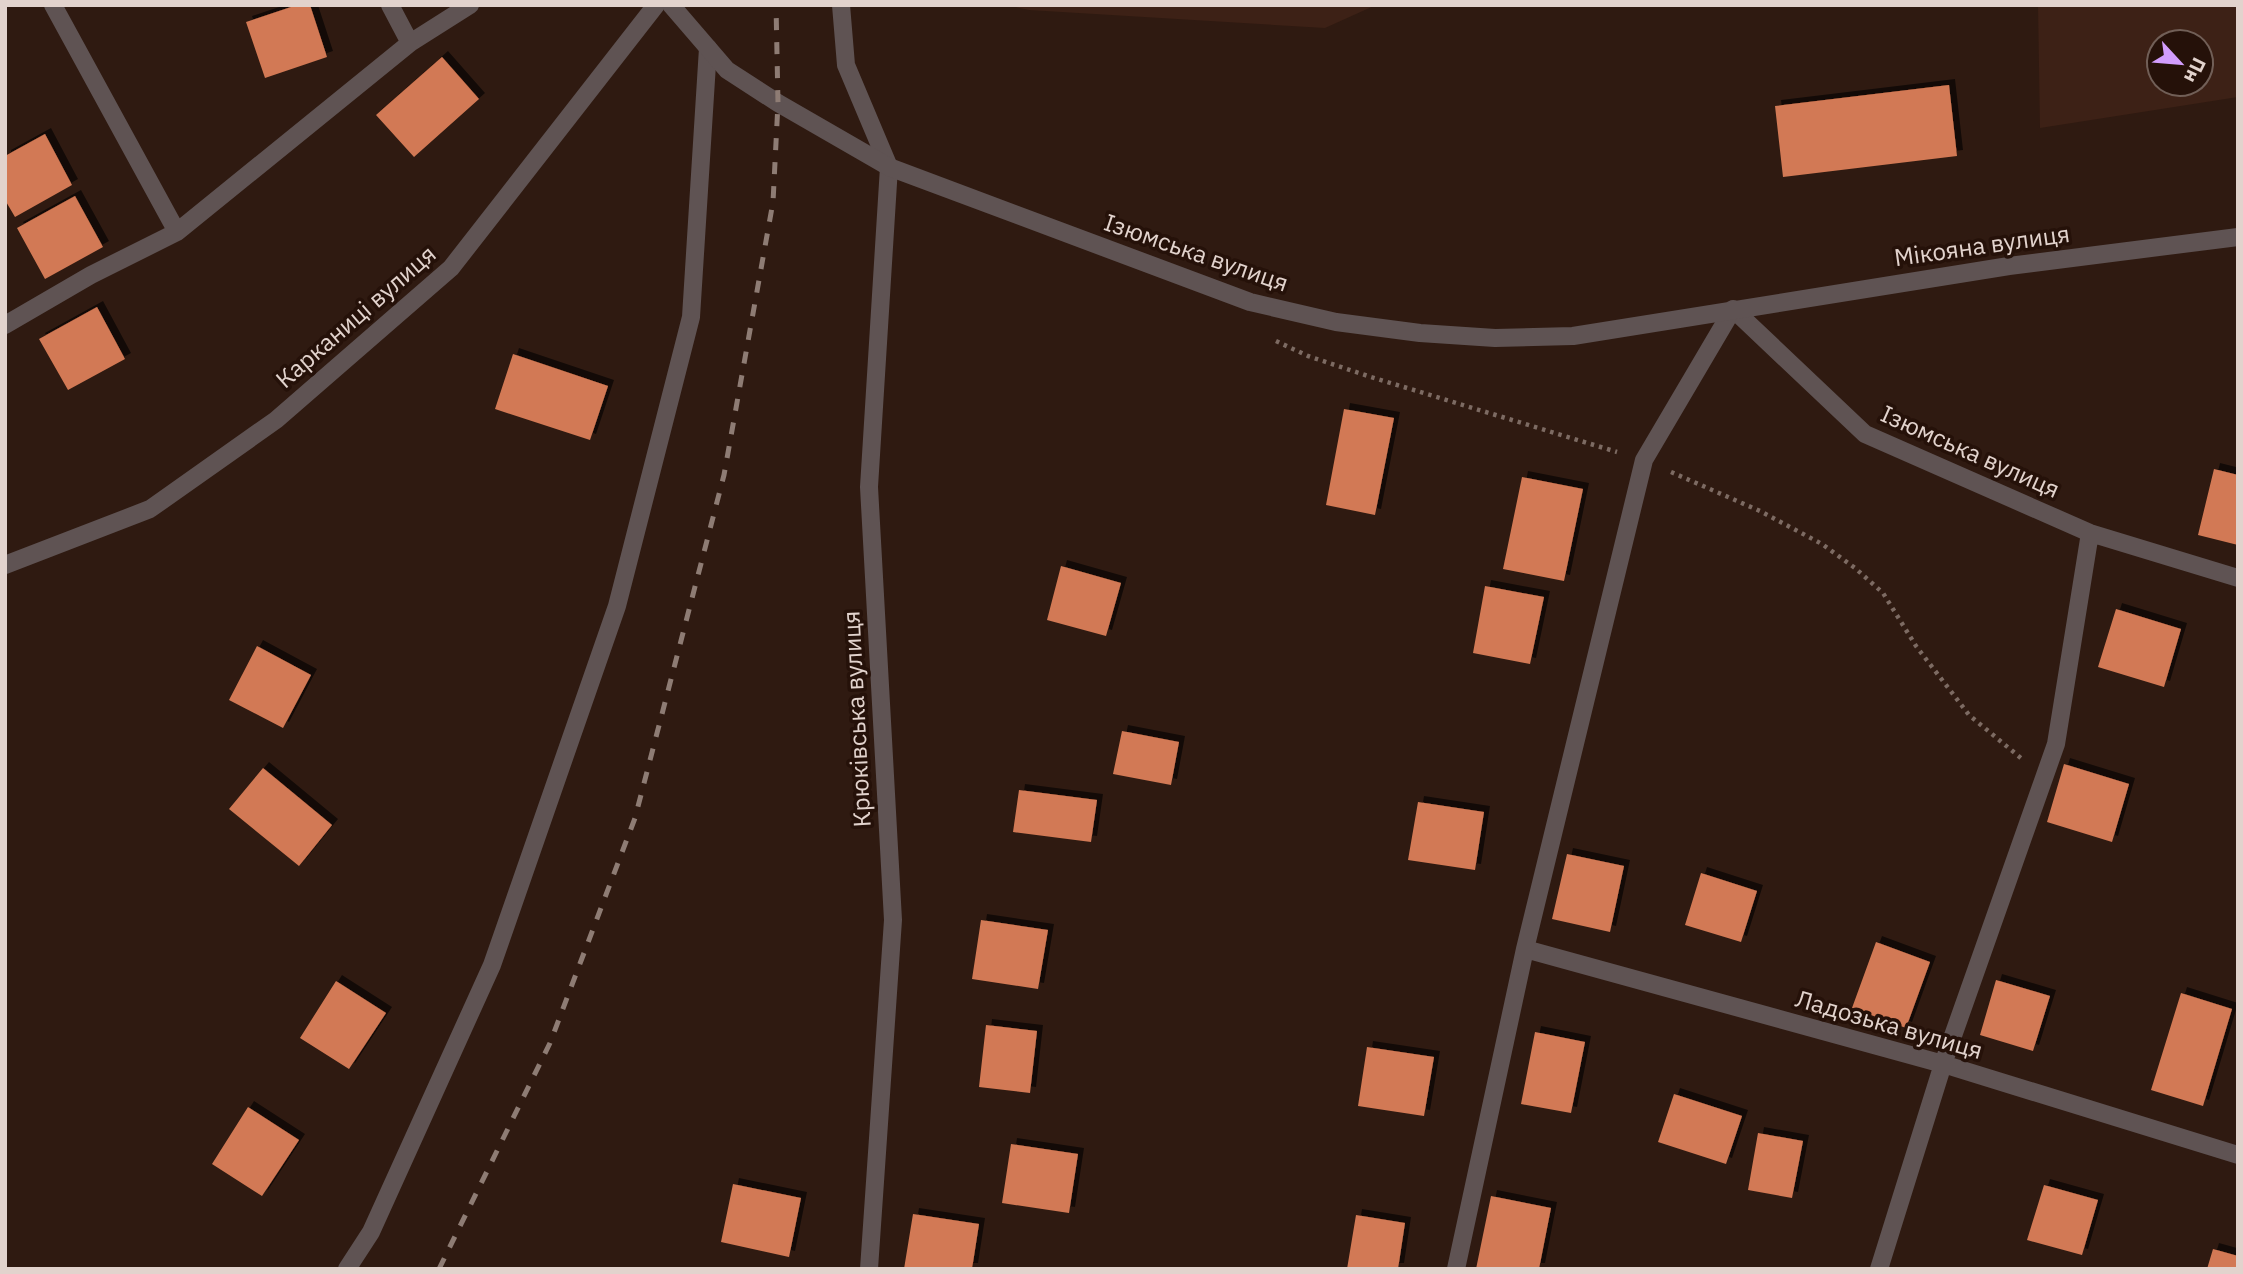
<svg xmlns="http://www.w3.org/2000/svg" width="2243" height="1274" font-family="'IBM Plex Sans',sans-serif">
	<style>
		.built { fill: #3d2116; fill-rule: evenodd }
		.building { fill: #d27954; filter: url(#shadow) }
		.lines { fill: none; stroke-linecap: round; stroke-linejoin: round }
		.path { stroke: #7d6b63; stroke-width: 4.5; stroke-dasharray: 3.5 5; stroke-linecap: butt }
		.minor { stroke: #5f5353; stroke-width: 18 }
		.tertiary { stroke: #5f5353; stroke-width: 18 }
		.rail { stroke: #8e7c74; stroke-width: 5; stroke-dasharray: 12 12; stroke-linecap: butt }
		.labels { text-anchor: middle; stroke-width: 7; stroke-linejoin: round; paint-order: stroke }
		.street-label { font-size: 24px; fill: #e2d3cd; stroke: #251109 }
	</style>
	<defs>
		<filter id="shadow"><feDropShadow dx="6" dy="-6" stdDeviation="0" flood-color="#0009"/></filter>
	</defs>
	<rect width="100%" height="100%" fill="#2f1a11"/>
	<path class="built" d="M1006,5H1376L1325,28L1029,10Z
		M2038,5H2238V97L2040,128ZM2159,42H2201V84H2159Z"/>
	<path class="building" d="M297,5H310L327,57L265,78L246,22Z
		M442,57L479,99L414,157L376,115Z
		M1949,85L1957,156L1783,177L1775,106Z
		M45,134L72,185L15,217L5,200V156Z
		M75,196L103,247L45,279L17,228Z
		M97,307L125,359L68,390L39,339Z
		M513,354L608,386L590,440L495,409Z
		M1344,409L1394,418L1375,515L1326,505Z
		M2214,469L2238,475V545L2198,535Z
		M1522,477L1583,489L1564,581L1503,569Z
		M1061,566L1121,583L1106,636L1047,620Z
		M1485,586L1544,597L1530,664L1473,653Z
		M2116,609L2181,629L2164,687L2098,667Z
		M257,646L311,675L283,728L229,700Z
		M1122,731L1179,742L1171,785L1113,774Z
		M2064,764L2129,784L2112,842L2047,822Z
		M263,768L332,825L299,866L229,809Z
		M1019,790L1097,800L1091,842L1013,832Z
		M1418,802L1484,812L1475,870L1408,860Z
		M1567,854L1624,866L1610,932L1552,919Z
		M1701,873L1757,891L1741,942L1685,925Z
		M981,920L1048,930L1038,989L972,979Z
		M1876,942L1930,962L1906,1028L1852,1008Z
		M1996,980L2050,996L2033,1051L1980,1035Z
		M336,981L386,1013L349,1069L300,1038Z
		M2181,993L2232,1009L2203,1106L2151,1090Z
		M986,1025L1037,1031L1030,1093L979,1087Z
		M1535,1032L1585,1042L1571,1113L1521,1104Z
		M1367,1047L1434,1057L1424,1116L1358,1106Z
		M1674,1094L1742,1116L1726,1164L1658,1142Z
		M248,1107L299,1140L262,1196L212,1164Z
		M1758,1133L1803,1141L1792,1198L1748,1190Z
		M1011,1144L1078,1154L1069,1213L1002,1203Z
		M733,1184L801,1198L789,1257L721,1242Z
		M2044,1185L2098,1200L2082,1255L2027,1240Z
		M1491,1196L1551,1208L1539,1269H1476Z
		M913,1214L979,1224L972,1269H904Z
		M1356,1215L1405,1223L1398,1269H1347Z
		M2213,1249L2238,1256V1269H2207Z"/>
	<g class="lines">
		<path class="path" d="M1276,341L1308,356L1371,377L1617,452
			M1671,472L1760,511L1822,544L1855,568L1883,593L1916,646L1969,715L2022,759"/>
		<path class="minor" d="M53,5L177,232
			M390,5L410,43
			M841,5L846,65L889,167L869,487L893,920L869,1269
			M5,325L91,275L177,232L410,43L470,5
			M5,565L150,509L276,420L451,268L656,5
			M1525,949L1943,1064L2238,1155
			M347,1269L371,1232L492,965L617,606L691,317L708,48
			M1456,1269L1525,949L1644,460L1733,309L1865,434L2090,533L2238,578
			M1879,1269L1943,1064L2056,744L2090,533"/>
		<path class="tertiary" d="M671,5L727,70L778,103L889,167L1250,302L1336,322L1420,333L1495,338L1573,336L2009,266L2238,237"/>
		<path class="rail" d="M439,1269L550,1043L635,818L724,475L773,202L778,103L776,5"/>
	</g>
	<g class="labels">
		<g class="street-label">
			<text transform="translate(1982 246) rotate(-8)" y="8">Мікояна вулиця</text>
			<text transform="translate(1196 253) rotate(19)" y="8">Ізюмська вулиця</text>
			<text transform="translate(356 317) rotate(-41)" y="8">Карканиці вулиця</text>
			<text transform="translate(1970 452) rotate(24)" y="8">Ізюмська вулиця</text>
			<text transform="translate(857 719) rotate(-93)" y="8">Крюківська вулиця</text>
			<text transform="translate(1889 1025) rotate(16)" y="8">Ладозька вулиця</text>
		</g>
	</g>
	<rect width="2243" height="1274" fill="none" stroke="#e2d3cd" stroke-width="14"/>
	<g transform="translate(2180 63) rotate(116)"><circle r="33" fill="#251109" stroke="#715f57" stroke-width="2"/>
	<path d="M0-5L12 26L0 18L-12 26Z" fill="#d29dfd"/>
	<text y="-10" font-size="19" font-weight="bold" text-anchor="middle" fill="#e2d3cd">Пн</text>
	</g>
</svg>
